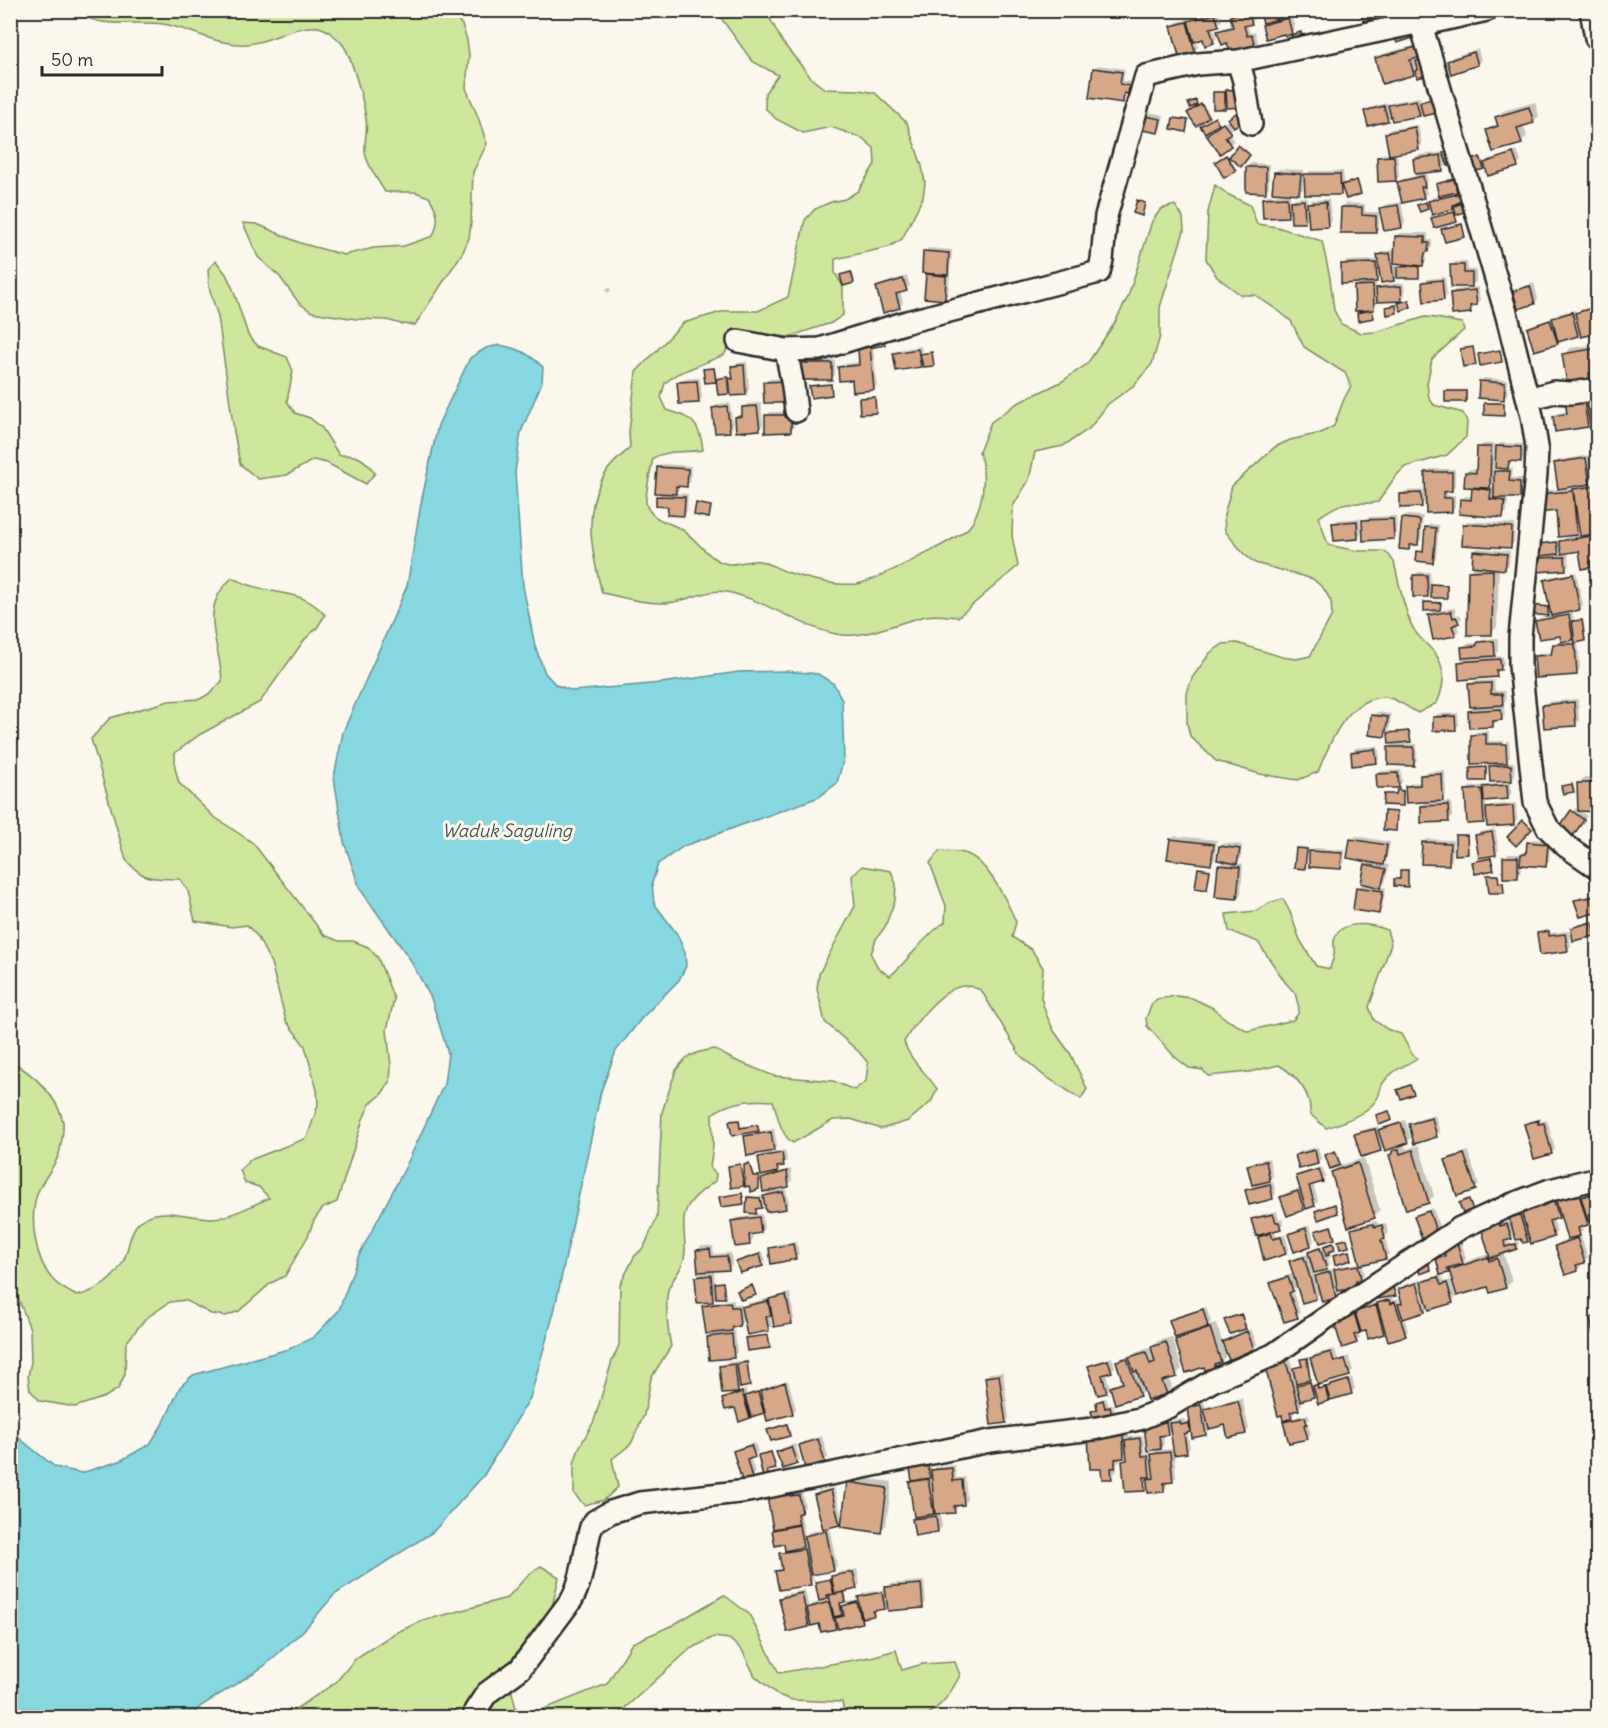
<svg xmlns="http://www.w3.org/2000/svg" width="1608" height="1728" font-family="Delius,sans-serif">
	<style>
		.green { fill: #cee79d; stroke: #7c8964; stroke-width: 1.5 }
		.water { fill: #86d7df; stroke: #629297; stroke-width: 1.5 }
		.shadow { fill: #0003; fill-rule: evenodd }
		.building { fill: #d7a888; stroke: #2b2b2b; stroke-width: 1.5 }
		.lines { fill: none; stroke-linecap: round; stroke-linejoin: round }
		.minor-casing { stroke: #2b2b2b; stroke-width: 26 }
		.minor { stroke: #fbf7ec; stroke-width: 21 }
		.labels { text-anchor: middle; stroke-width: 6; stroke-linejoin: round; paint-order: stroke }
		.water-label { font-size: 18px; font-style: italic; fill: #425658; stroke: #fbf7ec }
	</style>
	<rect width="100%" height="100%" fill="#fbf7ec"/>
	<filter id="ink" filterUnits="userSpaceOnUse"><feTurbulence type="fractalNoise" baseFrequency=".0167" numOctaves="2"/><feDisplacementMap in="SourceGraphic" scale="12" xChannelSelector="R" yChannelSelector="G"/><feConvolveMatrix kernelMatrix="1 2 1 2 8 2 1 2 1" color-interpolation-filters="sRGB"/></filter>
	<g filter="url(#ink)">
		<path class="green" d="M450,11L462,25L467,40L469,55L466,88L478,117L487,144L473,172L471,223L469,238L463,252L415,325L401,324L387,320L356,319L312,312L299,303L280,277L258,257L243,223L257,224L300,243L344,255L374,248L404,246L433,236C440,220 438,211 429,197L415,192H385C379,182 365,162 365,151C364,141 368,130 366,119C364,103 352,57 343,45C338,38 326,28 318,27C292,25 270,43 247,44C216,46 193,29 163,24C134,20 100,30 75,11Z
			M716,11H766L783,43L813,80L825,89L859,90L875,93L907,123L922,166L925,183L923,197L902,239L889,247L835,259V273L843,286V315L831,323L788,337L739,330L724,355L677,374L665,383L661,397L667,410C692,417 700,423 703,450C685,453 669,449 653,458C651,468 645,496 646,503C650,520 669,522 681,529C698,539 708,561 729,564C739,565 750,559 760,561C771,564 780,570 790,573C811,580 835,586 857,584C872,582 963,537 970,526C984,504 987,475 979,452L991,422L1016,404L1061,382L1087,364L1114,324L1128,297L1152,221L1161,209L1175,205L1183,217L1184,231L1160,307V336L1152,364L1133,386L1108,404L1089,429L1063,446L1035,452L1029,480L1013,506L1012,536L1018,566L958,617C948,616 936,614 926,616C903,621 864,638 842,635C801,629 767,600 727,592C706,588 685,603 665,603C644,604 622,597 602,593C592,553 581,508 607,471C613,462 622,455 630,448L629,432L636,372L683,323L725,311H758L788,297L805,220L815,209L831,202L845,199L858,191L875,164L874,148L862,138L831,127L803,133L776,119L765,108V93L778,75L752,61Z
			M1215,185L1229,195L1250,205L1257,224L1277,227L1322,241L1330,278L1334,310L1341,324L1361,333L1376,332L1425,317C1436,317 1450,321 1462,323L1464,330L1432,359L1427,384L1429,398L1434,405L1463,413L1467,421L1466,437L1447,455L1405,467L1395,477L1378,502C1368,504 1362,503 1352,503C1341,502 1328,511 1319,517L1328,545L1358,551H1383L1389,555L1394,562C1399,583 1403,606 1412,626C1417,637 1425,642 1433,651C1447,667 1445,685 1437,703L1418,713C1408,708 1395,697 1384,697C1347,697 1329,744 1318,772L1298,780L1260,774L1216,761L1190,736L1187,723V693L1192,678L1210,653L1223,644L1237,643L1282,657L1296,659L1310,656L1332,615L1331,601L1324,589L1313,579L1255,563L1244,554L1225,531L1224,515L1232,486L1275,447L1290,440L1321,433L1334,426L1344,399L1351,386L1345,373L1304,347L1291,321L1280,312L1255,295H1241L1217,277L1206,259L1208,212Z
			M216,261L226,274L233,289L248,335L258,346L287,357L293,371L287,401L295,413L310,418L322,428L339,455C357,454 364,458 375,473L366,484L327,463L313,460L287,475L258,479L240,464L234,432L218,317L209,287L208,269Z
			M232,578C241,582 251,586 260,588C287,596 305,592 325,615L317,628L305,639L260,702L199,735L175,753V768L179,783L213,816L253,843L324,935L339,941H353L368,947L378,958L394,999L387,1030L391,1066L390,1082L381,1095L370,1104L363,1119L337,1202L323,1208L314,1220L308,1236L285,1276L271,1283L239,1311L226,1316L211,1314L185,1300L170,1302L145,1319L126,1343L125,1374L118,1389L105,1397L75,1407L40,1401L30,1390L28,1376L31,1362L30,1329L11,1279V1061C33,1074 58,1096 63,1122C64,1131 61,1145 59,1154C54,1168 42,1180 37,1194C29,1220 35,1261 54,1281C60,1287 69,1292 77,1296C97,1291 113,1281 123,1262C131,1245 128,1224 149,1216C168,1208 193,1219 213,1218C232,1217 252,1205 269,1198L259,1187L245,1183L240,1170L250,1160L307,1138L318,1105L317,1090L305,1046L286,1021L271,963L257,936L247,925L232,927L195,921L188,891L180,879C153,878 145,882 126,860L91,739L110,718L169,701L200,699L212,692L222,681C220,642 197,609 232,578Z
			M939,851C947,852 959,851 967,854C988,862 1008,903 1016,922L1012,937L1032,950L1043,968L1041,998L1046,1014L1054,1031L1070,1053L1087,1089L1081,1099L1043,1075L1020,1055L981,990C977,989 972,986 967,986C944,984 914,1024 904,1042C910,1061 926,1072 937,1089L931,1102L908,1121L881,1129L851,1119L833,1120L793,1143C780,1135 778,1115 773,1101C751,1099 730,1101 712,1114L713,1146L710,1168L716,1174L715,1181C706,1188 693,1196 688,1206C680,1220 686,1238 685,1252C684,1269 672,1278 668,1290C665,1304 668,1333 671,1346L651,1378L644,1415L631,1444L612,1459L618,1487L604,1500L584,1505L574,1494V1464L579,1448L594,1421L612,1361L619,1345L620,1285L634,1257L644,1247L657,1217L662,1112L676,1070L686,1058L699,1052L714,1049L732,1059L774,1076L833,1081L854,1090L866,1081L868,1063L859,1052L825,1022L817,989L819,974L826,960L855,906L852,876L862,866L891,871L896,884L895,900L885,927L876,939L871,954L878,968L890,976C910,959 924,936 945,922L946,906L930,863Z
			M1283,899L1290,912L1300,940L1316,966L1330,969C1331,964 1333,960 1334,955C1335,951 1333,945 1334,941C1339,918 1372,924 1387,930L1391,944L1369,1007L1374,1020L1387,1029L1401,1034L1412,1054L1417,1058C1406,1066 1390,1071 1383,1083C1380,1087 1380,1092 1378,1097C1370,1113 1342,1123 1326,1128L1310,1114C1312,1094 1296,1075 1279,1065L1249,1072L1208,1076L1203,1070L1189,1068L1175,1057L1147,1026L1146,1018L1152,1004L1157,999L1176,996L1192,998L1213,1008L1227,1020L1248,1031L1293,1020L1298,1014L1299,1008L1295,993L1285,982L1258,942L1229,931L1226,914L1257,911L1269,903Z
			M541,1566L559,1577L550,1616L506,1667L518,1717L272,1718L297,1708L323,1691L336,1682L356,1658L395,1633L422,1621L507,1598L528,1575Z
			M724,1595L749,1614L779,1673L871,1657L896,1650L902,1670L923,1664L955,1662L960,1675C951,1693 942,1707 923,1717H845L842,1702L792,1700L778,1695L755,1676L742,1650L729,1639L714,1637L690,1649L615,1717H524L607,1684L632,1643L673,1625Z"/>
		<path class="water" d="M500,345C520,349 528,353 543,367L542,382L521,432L515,472L523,586L535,646L545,673L556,685L573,691L661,683L739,672L786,671L818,674L834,684L842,700L844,758L837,783L819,797L684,846L658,864L652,883L654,903L677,934L685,952L686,966L679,980L641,1019L616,1051L601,1091L554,1312L530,1398L484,1475L433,1532L334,1595L305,1629L263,1667L201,1706L190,1717H11V1428L19,1438L55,1467L81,1473L120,1461L150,1444L165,1420L180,1387L193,1375L289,1349L314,1337L339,1310L358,1257L406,1166L444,1084L448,1053L431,998L409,958L360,889L344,842L334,777L343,732L407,586L421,503L438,425L470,358L486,348Z"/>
		<path class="shadow" d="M1244,10H1253L1255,19L1247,24L1250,33L1255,32L1258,42L1254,46L1228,42L1219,31L1223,28L1234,25L1232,17L1236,13Z
			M1261,10H1293L1291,14L1295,29L1291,33L1264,26L1269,20Z
			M1219,11L1222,21L1213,26L1217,38L1213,42L1204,38L1196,40L1198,47L1194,51L1173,26L1177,22L1190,19L1191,21L1194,18Z
			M1424,43L1414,58L1416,64L1419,60L1430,72L1416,71L1414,74L1377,58L1380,55Z
			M1478,49L1481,60L1477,64L1448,61L1452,57Z
			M1098,65L1125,69L1123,81L1132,82L1131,88L1122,101L1094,69Z
			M1229,89H1242L1224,108L1215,92L1227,91Z
			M1420,97L1421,103L1436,97L1419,115L1392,116L1387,120L1365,111L1369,108L1387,103L1389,107L1393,102Z
			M1535,102L1539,116L1533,122L1523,125L1527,136L1521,142L1488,130L1494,125L1499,123L1497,117L1503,111Z
			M1202,103L1210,114L1197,124L1190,111Z
			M1142,111L1164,115L1161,128L1158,132L1144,129L1143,138L1139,142Z
			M1238,113L1242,119L1232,126L1233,128L1228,133L1234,141L1220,152L1212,132Z
			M1418,125L1422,145L1418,148L1397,152L1399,176L1396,180L1378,158L1382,154L1391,153L1387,133L1391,129Z
			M1240,145L1250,153L1241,165L1231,157Z
			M1517,151L1521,162L1517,166L1486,165L1483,167L1470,161L1482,157L1484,164L1489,159Z
			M1446,152V166L1442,170L1426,172L1428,181L1425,185L1427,193L1423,197L1399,182L1403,179L1416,176L1414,159L1418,155Z
			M1228,155L1236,169L1235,170L1218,161Z
			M1251,163L1269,164V187L1265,191L1247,167Z
			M1279,169L1304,170L1303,189L1299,193L1290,192V202L1295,198L1307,197V204L1312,200L1329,199L1331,221L1327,225L1309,216L1304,221L1292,211L1287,216L1263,198L1267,195L1284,194L1275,172Z
			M1310,171H1343L1344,184L1358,180L1362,192L1360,193L1344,189L1340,193L1306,175Z
			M1456,179L1458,189L1454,193L1466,190L1456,202L1457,205L1463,203L1465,209L1456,213V220L1433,218L1457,211L1455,205L1453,207L1430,204L1427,207L1419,205L1427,201L1428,203L1433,197L1440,196L1437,184L1439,183Z
			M1401,202L1405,223L1401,227L1381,209L1385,205Z
			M1346,203L1365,204V212H1379V228L1375,232L1342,207Z
			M1400,233H1428V240H1432V247L1427,251L1426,261L1422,265L1419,264L1420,275L1397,277L1394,280L1381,276L1376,281V290L1382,285L1404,283L1405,295L1401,299L1377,301V304L1373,308V317L1358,314L1371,310V308L1355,287L1361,281L1342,265L1346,261L1379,260L1378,256L1382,252L1396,250V237ZM1395,262L1416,264L1415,266H1399L1396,269Z
			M928,248L952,250L948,294L944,298L927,275L930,272L925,252Z
			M1455,262H1467L1468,270H1476V282L1472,285L1452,266Z
			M852,271L855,280L853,281L841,275Z
			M907,276L910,286L900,291L903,303L899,307L877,287L881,284Z
			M1445,277L1447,295L1443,299L1424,283L1428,279Z
			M1534,283L1538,299L1535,303L1515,291L1519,288Z
			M609,287L611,290L608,293L605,290Z
			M1478,287L1480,300L1473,304L1474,308L1470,311L1451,293L1455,290Z
			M1596,305L1598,331L1581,332L1578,335L1557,342L1528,328L1532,325L1554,318L1557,314L1575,310L1576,313L1580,310Z
			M885,337L884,343L873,346L877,385L874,389L853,379L839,367L843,364L861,362L860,348L863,345Z
			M1598,344V370H1595L1596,379L1590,385L1564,354L1570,348Z
			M921,346L922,353L933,351V364L923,362L920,366L894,354L898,350Z
			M807,360H835V375L832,378L803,363Z
			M747,362L749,390L745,393L732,389L729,392L717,380L706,382V368L715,367L717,378L728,377L729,381L734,375L733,366L737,363Z
			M700,378L702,398L698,401L679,383L682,379Z
			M791,378V398L765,382L769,379Z
			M1484,378L1508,380L1507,395L1503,398L1480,382Z
			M832,383V394L811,387L812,385Z
			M1448,390H1467V399L1466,400L1446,392Z
			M1598,393V421L1587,425L1554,416L1558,413L1568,411Z
			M876,396L875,412L860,398L862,397Z
			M1487,402H1505V413L1503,414L1486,403Z
			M730,403L733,427L729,431L714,408L718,404Z
			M761,403L763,425L759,428L736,418L740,414H744L743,408L747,404Z
			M770,412H794V427L790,431L766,416Z
			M1501,443L1525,444L1524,457L1520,460H1512L1511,463L1507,468H1513L1512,478H1523V493L1519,497L1508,496L1507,512L1503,516L1462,500L1465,496L1473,497V489L1476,486L1466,473L1470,469L1478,470L1479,448L1483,444H1495L1493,474L1501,467L1497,446ZM1496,480L1495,487L1489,486Z
			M1590,455L1593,479L1588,484L1598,483V564L1580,549L1568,551L1569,565L1565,569L1538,559L1540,557L1541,543L1558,541L1559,551L1557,554H1563L1561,542L1565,538L1574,536L1558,510L1542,491L1559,489L1555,463L1559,460ZM1580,484L1576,488L1567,489V486ZM1581,530V535L1574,536Z
			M662,464L691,466L690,482L686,486L679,485V489L675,493L688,494L687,511L684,514L658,497L663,492L658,468Z
			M1430,469H1455V486L1452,490H1447V495H1455V507L1451,511L1427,499L1421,506L1401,494L1405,491L1427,490V473Z
			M1407,515L1423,516L1421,540L1409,548L1403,519Z
			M1396,516L1397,534L1393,538L1364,521L1368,517Z
			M1360,518L1361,534L1358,538L1334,523L1338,520Z
			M1468,521L1515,524L1514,543L1510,546L1464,524Z
			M1430,524L1439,525L1436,557L1432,561L1419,552L1425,548L1427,527Z
			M1478,548L1510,551L1509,564L1505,568H1499L1497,627L1491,633L1469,572L1476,565L1475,551Z
			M1418,572H1430L1431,587L1434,584H1448V595L1446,596L1433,590L1427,596L1414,576Z
			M1576,572L1583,605L1579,609L1572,610L1574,621L1583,619L1586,639L1578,641L1580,669L1576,673L1536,657L1539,653L1553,652L1555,645L1559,641H1562L1561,634L1536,622L1540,618L1552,616L1546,581L1549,577ZM1576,635V641H1570Z
			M1427,601L1441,602V607L1438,611L1455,608L1456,616L1460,614L1462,618L1456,623L1459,631L1456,635L1434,638L1430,615L1436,609L1425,603Z
			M1534,604L1549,606L1548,613L1547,615L1532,605Z
			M1498,638V651L1493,657L1503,656L1504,664L1496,675L1459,663L1463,659L1462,648L1466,644L1479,643L1483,639Z
			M1494,680L1495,691H1505L1506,700L1499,706H1504L1505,715L1501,719H1496V722L1492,725L1469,711L1476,705L1470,685L1474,681Z
			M1578,699L1579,721L1576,724L1543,705L1547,702Z
			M1377,712L1391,714L1389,732L1385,735L1373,716Z
			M1458,713L1459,725L1455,728L1434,718L1438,714Z
			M1410,730V740L1396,742V744H1417V760L1413,764L1390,747L1395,742L1390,743L1389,733Z
			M1489,731V741H1504L1505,760H1508L1505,762H1514L1515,776L1511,779L1491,766L1496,762L1472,735L1476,732Z
			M1507,741H1509L1510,758L1508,759Z
			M1378,746L1380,758L1376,761L1352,752L1356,748Z
			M1487,766L1486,779L1471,768L1473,767Z
			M1401,770L1402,782L1398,786L1378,774L1381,771Z
			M1445,771L1446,796L1439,802H1451L1452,817L1448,820L1422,806L1428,800L1407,787L1411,783L1422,782L1421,776L1425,772Z
			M1585,777L1598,778V811L1579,783Z
			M1511,782V794L1507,798L1486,799V810L1492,805L1516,803L1517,820L1513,824L1488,816L1483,821L1466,791L1470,787Z
			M1400,789L1404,790L1402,804L1385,794L1398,793Z
			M1576,808L1587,816L1576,830L1562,825Z
			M1495,829L1499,850L1495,854L1476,835L1480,832Z
			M1175,836L1217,840L1215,859L1211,863L1171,839Z
			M1356,836L1390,842L1387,859L1383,864L1389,865L1385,883L1380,887L1386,888L1382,908L1379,912L1358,888L1362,884L1366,865L1370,861L1352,839Z
			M1427,839L1453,840L1452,860L1448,863L1423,843Z
			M1532,839L1551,841L1549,861L1545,865L1521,863V873L1517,876L1504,858L1508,854H1523L1527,851L1528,843Z
			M1224,843L1242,845L1241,858L1236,863L1243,864L1241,894L1237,898L1219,866L1225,860L1220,846Z
			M1299,847L1308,848L1305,867L1298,849Z
			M1315,848L1345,850L1344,864L1341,867L1311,852Z
			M1201,867L1211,869L1207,888L1199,869Z
			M1403,869H1409L1407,885L1395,879L1401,878Z
			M1490,874H1499V882L1504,881L1503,891L1489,876Z
			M1598,894V916L1595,911L1576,901L1580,897Z
			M1596,920L1598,932L1595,935L1573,928L1576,925Z
			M1541,931V934L1569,931L1571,946L1567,950L1539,933Z
			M1435,1115L1440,1132L1436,1136L1411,1125L1414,1121Z
			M1541,1118L1540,1122L1547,1120L1555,1149L1551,1153L1526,1125L1530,1121Z
			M740,1119L741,1127L759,1124V1129L756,1132L774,1129L777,1146L771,1153L785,1150L787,1161L780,1165L781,1167L775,1173L791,1169L792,1181L788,1185L763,1179L769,1173L759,1158L766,1151L745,1137L751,1131L733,1134L731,1122Z
			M1405,1120L1411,1138L1404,1143L1406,1149L1419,1145L1434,1196L1428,1202L1394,1153L1401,1144L1385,1146L1380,1150L1356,1135L1359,1131L1378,1126L1380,1131L1384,1127Z
			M1318,1147L1321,1159L1317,1163L1297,1155L1300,1151Z
			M1337,1151L1341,1163L1331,1167L1328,1154Z
			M1468,1151L1479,1185L1475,1189L1447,1161L1450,1157Z
			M1269,1158L1273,1176L1266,1183L1273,1181L1276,1193L1273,1197L1250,1203L1247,1191L1254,1186L1249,1165L1253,1162Z
			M1364,1158L1380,1210L1374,1216L1332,1172L1338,1166Z
			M750,1163L755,1176L760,1175L758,1187L746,1182L743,1184L729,1167L742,1164L743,1175H746L747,1164Z
			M1322,1167L1326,1177L1322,1180L1313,1183L1318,1201L1314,1205L1306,1206L1304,1209L1282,1197L1286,1193L1301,1188L1298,1176L1302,1173Z
			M1598,1185L1593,1219L1588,1224L1582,1226L1583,1230L1580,1233L1588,1258L1580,1263L1581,1266L1578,1270L1566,1274L1557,1246L1560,1242L1569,1240L1561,1214L1553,1218L1557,1232L1553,1235L1530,1237L1527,1240L1515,1233L1508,1240L1509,1244L1519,1241L1520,1244L1517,1248L1503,1252L1512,1281L1506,1287L1489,1285L1458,1294L1450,1269L1441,1273L1444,1282L1451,1280L1456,1297L1452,1301L1429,1306L1425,1311L1404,1317L1408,1331L1405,1335L1386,1330L1383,1333L1367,1329L1358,1332L1360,1338L1356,1342L1339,1316L1391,1297L1392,1281L1396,1293L1392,1295L1393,1301L1399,1299L1400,1304L1403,1301L1400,1289L1404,1285L1420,1280L1421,1284L1426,1279L1442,1274L1437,1259L1446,1254L1448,1244L1461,1240L1466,1259L1462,1263L1491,1253L1483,1228L1503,1219L1504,1223L1511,1221L1510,1215L1556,1195L1558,1200L1561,1198L1583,1191L1584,1196L1588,1191L1596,1189Z
			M786,1189L789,1204L785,1207L765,1196L768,1192Z
			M743,1193V1203L721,1197L722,1196Z
			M750,1196L761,1197L763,1205L757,1207L755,1212L748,1197Z
			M1433,1208L1440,1229L1436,1233L1416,1216L1420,1213Z
			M1277,1211L1279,1220L1282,1219L1284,1224L1274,1229L1276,1236L1285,1234L1289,1249L1286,1253L1259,1237L1263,1233L1253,1220L1257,1216Z
			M762,1214L764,1228L761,1231L752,1233L753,1240L749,1244L732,1222L736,1218Z
			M1376,1221L1379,1224L1386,1223L1388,1234L1385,1237L1389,1254L1385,1257L1362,1263L1364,1274L1360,1278V1282L1357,1286L1338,1289L1339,1293L1336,1297L1321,1292L1316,1297L1303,1301L1298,1285L1292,1290L1300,1312L1297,1316L1272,1284L1275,1280L1294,1273L1290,1262L1294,1258L1310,1253L1313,1249L1324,1245L1325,1247L1335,1243L1336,1247L1329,1250L1331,1257L1328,1259L1330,1265L1322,1272L1333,1269L1334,1272L1339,1266L1361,1263L1353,1230L1356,1226ZM1324,1269L1315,1278L1313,1272Z
			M1310,1225L1314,1241L1311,1245L1290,1234L1294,1231Z
			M1332,1225L1335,1236L1334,1237L1317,1231Z
			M796,1241L799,1254L795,1258L771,1249L774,1245Z
			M701,1246H713L714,1254L731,1253L732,1265L728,1268L714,1270L715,1284H724L725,1295L716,1297L710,1303L734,1299V1304H741L742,1309L746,1304L790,1293L794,1319L791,1322L773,1311L770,1314L772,1326L768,1329L745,1319L740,1324L735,1325L728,1332L735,1331L737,1352L733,1356L709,1337L714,1332L704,1307L710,1300L697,1277L703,1270L698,1250Z
			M763,1252L766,1261L762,1264L738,1262L741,1259Z
			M1206,1307L1211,1322L1207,1326L1216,1323L1223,1344L1227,1339L1251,1329L1257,1344L1254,1348L1228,1353L1215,1369L1205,1365L1177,1340L1184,1333L1171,1320L1175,1317Z
			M1243,1314L1247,1326L1245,1327L1228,1319Z
			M1172,1337L1182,1369L1176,1375L1169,1378L1172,1387L1166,1393L1145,1389L1139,1395L1111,1388L1115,1384L1124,1381L1117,1362L1121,1358L1131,1355V1357L1137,1352L1153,1347L1158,1341Z
			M1335,1349L1338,1360L1349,1356L1353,1371L1349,1374L1312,1358L1316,1354Z
			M1112,1357L1115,1367L1106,1373L1110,1388L1107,1391L1099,1394L1090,1367L1094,1363Z
			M1308,1357L1311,1377L1296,1381L1297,1386L1311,1381L1313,1387L1318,1384L1319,1389L1326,1386L1327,1389L1332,1383L1352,1378L1355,1389L1351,1392L1331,1397L1328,1399L1316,1392L1313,1395L1300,1399L1302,1405L1294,1410L1295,1413L1289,1419L1308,1414L1310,1419L1307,1421L1311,1434L1307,1437L1285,1423L1291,1417L1270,1364L1290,1359L1293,1370L1296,1367L1303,1366L1302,1360Z
			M738,1361H748L750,1383L741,1388L735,1393L746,1390L747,1396L750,1393L761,1390L762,1391L765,1388L788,1380L796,1409L792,1413L766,1409L749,1417L736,1406L724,1399L735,1393L721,1367L725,1363Z
			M1003,1372L1009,1418L1005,1422L986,1377L990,1373Z
			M1106,1398L1109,1406L1113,1404L1116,1415L1093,1412L1098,1407L1097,1403L1101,1399Z
			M1242,1398L1249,1429L1246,1433L1229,1436L1226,1423L1208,1428L1209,1430L1205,1434L1194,1436L1192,1428L1187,1431L1190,1448L1186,1452L1174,1453L1176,1477L1173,1480L1167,1481V1486L1164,1490L1149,1492V1485L1146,1487L1145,1469L1142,1470L1143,1488H1146L1126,1491L1124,1461L1128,1457V1452L1120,1457L1121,1460L1117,1464V1471L1111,1477L1103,1478V1467L1092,1468L1090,1436L1096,1430L1128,1429L1129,1437L1143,1435L1145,1453H1151V1456L1159,1448L1149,1449L1145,1425L1149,1422L1170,1419V1424L1174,1420L1184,1419L1185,1422L1191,1421L1189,1408L1193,1404L1204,1402L1206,1409L1209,1406ZM1171,1430L1174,1449L1158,1450L1164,1444L1163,1434H1167Z
			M822,1436L828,1457L825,1461L800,1445L804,1442Z
			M755,1443L758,1452L750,1457L755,1472L752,1476L743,1479L735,1451L738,1448Z
			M795,1444L800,1459L796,1463L778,1452L782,1448Z
			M772,1451L776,1467L768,1469V1475L759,1456Z
			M930,1457L932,1471L936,1467L955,1465L956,1478L965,1477L967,1500L963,1504H958V1507L954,1511L940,1513L942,1527L938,1531L914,1520L916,1517L911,1483Z
			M854,1477L892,1482L886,1525L880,1531L849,1483Z
			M834,1488L843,1520L839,1524L829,1526L837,1566L833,1570L812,1574L814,1580L810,1583L777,1571L783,1567L781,1554L786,1550L785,1542L776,1544L768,1497L792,1489L793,1494L802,1492L805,1507L800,1511L805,1536L809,1532L824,1529L815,1495L819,1491Z
			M857,1569L860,1584L856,1588L845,1590L847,1599L841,1602L842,1608L847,1602L860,1600V1597L864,1593L887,1589L891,1584L924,1581L926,1602L922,1606L888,1603L884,1608L877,1609L873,1615L865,1616L861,1622L838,1624L835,1627L820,1622H812L808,1625L781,1598L784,1594L805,1590L809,1608L812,1604L821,1602L816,1583L818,1581L833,1578L837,1573ZM831,1594L832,1600L824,1602Z"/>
		<path class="building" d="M1259,10H1276L1278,19L1263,23Z
			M1278,10H1292L1293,15L1280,18Z
			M1360,10H1385L1386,14L1363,21Z
			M1399,10L1402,22L1383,27L1380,18L1389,15L1387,11Z
			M1248,11L1252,24L1244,26L1247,36L1252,35L1255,47L1231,54L1227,43L1222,45L1217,31L1233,27L1230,16Z
			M1215,14L1219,26L1210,28L1214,43L1205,46L1203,39L1194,42L1188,21Z
			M1288,18L1292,34L1285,36L1284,34L1266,39L1262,25Z
			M1187,22L1195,52L1179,56L1171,26Z
			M1413,26L1416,37L1397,43L1393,32Z
			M1301,32L1304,43L1294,45L1291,35Z
			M1420,46L1423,57L1410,60L1414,75L1382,84L1375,58Z
			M1474,52L1478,65L1451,74L1447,61Z
			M1424,59L1429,75L1417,78L1415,71L1418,70L1416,61Z
			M1093,68L1122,72L1120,84L1129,86L1128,94L1124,93L1123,103L1089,98Z
			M1242,89V107L1227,108L1226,90Z
			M1213,92H1225V109H1213Z
			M1435,98L1438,113L1423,116L1420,102Z
			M1196,100L1197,105L1190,108L1188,103Z
			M1416,100L1420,116L1392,121L1388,105Z
			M1201,104L1209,117L1196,126L1187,113Z
			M1384,106L1388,121L1368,126L1364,111Z
			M1529,107L1534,123L1517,128L1522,144L1493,152L1486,130L1498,126L1495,117Z
			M1236,113L1241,122L1234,127L1228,119Z
			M1136,114L1161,119L1158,133L1142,130L1140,143L1132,142Z
			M1215,117L1219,124L1205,133L1200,126Z
			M1173,118L1188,120L1186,132L1171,129Z
			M1223,123L1231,133L1225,137L1231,146L1220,154L1206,135Z
			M1415,127L1419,150L1389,155L1385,133Z
			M1238,145L1250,155L1241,167L1229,157Z
			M1450,150L1455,163L1448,166L1443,153Z
			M1513,153L1518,167L1488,176L1484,163Z
			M1226,155L1236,171L1224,178L1215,162Z
			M1441,155L1443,171L1415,174L1413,159Z
			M1394,156L1396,181L1378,182L1377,157Z
			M1480,157L1484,169L1470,173L1467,162Z
			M1246,167H1266V193L1246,192Z
			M1274,172L1301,174L1299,194L1272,192Z
			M1304,174H1340L1341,195H1305Z
			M1423,176L1425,187H1421L1424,198L1402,203L1397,182Z
			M1454,179L1457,192L1439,196L1436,184Z
			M1357,180L1361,194L1346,199L1341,185Z
			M1462,193L1464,200L1453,205V209L1432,215L1428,201Z
			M1287,197L1288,217L1263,218L1262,198Z
			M1137,200L1145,203L1142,216L1133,213Z
			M1304,200L1305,223H1291L1290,201Z
			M1326,202L1328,227L1309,228L1307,203Z
			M1426,202L1428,209L1420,212L1417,205Z
			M1462,203L1464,212L1456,215L1454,206Z
			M1398,205L1402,228L1384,231L1379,208Z
			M1341,207H1362V215L1376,216V233H1340Z
			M1454,212L1457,222L1434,228L1431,218Z
			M1462,224L1465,237L1445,242L1441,229Z
			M1395,236L1425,237V243H1429L1428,252L1425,253L1423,266L1394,263Z
			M923,251L949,253L948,275L922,273Z
			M1390,253L1394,281L1381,283L1377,255Z
			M1376,263L1377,282L1341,284V264Z
			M1450,265H1464V273H1472V287H1451Z
			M1419,266V278H1397V267Z
			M851,272L854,283L843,286L840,275Z
			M926,274L946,276L945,300L924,298Z
			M903,279L907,291L896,294L900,308L883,313L876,287Z
			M1442,280L1444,300L1424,302L1422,282Z
			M1373,285L1374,310L1355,311L1354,286Z
			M1401,286L1402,301L1377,302L1376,288Z
			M1530,286L1535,304L1518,309L1513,291Z
			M1475,290L1477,305L1470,306L1471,313L1452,315L1450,293Z
			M1409,300L1411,307L1401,311L1398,303Z
			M1396,305L1397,313L1387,315L1386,307Z
			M1593,308L1598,333L1581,337L1575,313Z
			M1372,310L1374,318L1358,321L1357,313Z
			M1572,312L1578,336L1558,342L1552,318Z
			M1550,320L1558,344L1534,351L1527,328Z
			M883,337L885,345L870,348L868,341Z
			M870,347L874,390L853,392L852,380L839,381L838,367L859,365L858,348Z
			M1473,347L1476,365L1463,367L1460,349Z
			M1598,348V371L1589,373L1591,387L1568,390L1562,354Z
			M918,349L921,367L896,371L893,353Z
			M1500,350L1502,362L1480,366L1478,354Z
			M932,352L934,366L923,367L920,354Z
			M801,363H832V380H801Z
			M744,365L746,395L731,396L729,378L733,379L731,366Z
			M714,368L716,382L705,383L703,369Z
			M727,377L729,394L718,395L716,379Z
			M697,381L699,403L679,404L677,382Z
			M788,381V403H764L763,382Z
			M1479,381L1505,383L1504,400L1478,398Z
			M831,384L832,395L811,398L809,386Z
			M1445,391H1466V402H1445Z
			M1583,395L1588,427L1555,432L1553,416L1567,414L1565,398Z
			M1598,395V423L1590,424L1585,398Z
			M875,397L876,413L860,414L859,398Z
			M1484,403H1504V416L1484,415Z
			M727,406L730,432L715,433L712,408Z
			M757,406L760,430L736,432L735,417L742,416V407Z
			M765,415H791V432L765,433Z
			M1496,446L1521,447V462L1509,461L1508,469L1495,468Z
			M1477,447H1491L1490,488L1464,487L1465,472L1476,473Z
			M1586,458L1590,484L1558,489L1554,463Z
			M657,467L688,469L687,487L676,486V494L655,493Z
			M1494,471H1510L1509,481L1520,482V498H1494Z
			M1425,472H1452V491L1444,492V498H1452V512L1426,513Z
			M1595,486L1598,534L1580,536L1573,489Z
			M1472,488L1491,490L1490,499L1505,501L1503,518L1459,514L1460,499L1471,500Z
			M1573,491L1577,535L1558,537L1556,511L1538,513L1537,494Z
			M1421,493L1422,507L1400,508V494Z
			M656,496L685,497L684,516L667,515L668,507L656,506Z
			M696,503L711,506L709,518L694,515Z
			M1402,518L1420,520L1418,545H1410L1409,550L1399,549Z
			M1393,519L1394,539L1363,541L1362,520Z
			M1357,521L1358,539L1334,541L1332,523Z
			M1463,524L1512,527L1511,548L1462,545Z
			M1425,527L1436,528L1433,563L1416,561L1417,551L1423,552Z
			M1598,535L1597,566L1582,569L1579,551L1562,554L1559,541Z
			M1557,542L1559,554L1539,556L1538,544Z
			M1473,551L1507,554L1505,570L1472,566Z
			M1565,557L1566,570L1537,572L1536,558Z
			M1493,570L1492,635H1467L1468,571Z
			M1573,574L1580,610L1551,616L1544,580Z
			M1413,575H1427L1428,597H1413Z
			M1431,584L1447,585V598H1431Z
			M1424,602L1441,603L1440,610L1424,611Z
			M1531,605L1548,607V616L1530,614Z
			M1451,611L1453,618L1456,617L1459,623L1452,626L1456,636L1433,640L1428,615Z
			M1569,615L1573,640L1561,642L1560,636L1539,639L1535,621Z
			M1582,620L1585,641L1575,643L1572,621Z
			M1494,641L1495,656L1462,658L1461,647L1476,646L1478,642Z
			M1553,644H1575L1577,675L1536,678L1534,656L1551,655Z
			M1500,659L1501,670H1496L1497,677L1459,680L1458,662Z
			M1491,683V694H1502L1503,705L1470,707L1468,684Z
			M1574,702L1576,726L1544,728L1542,705Z
			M1501,709L1502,720L1493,721V727L1469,728L1468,711Z
			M1371,715L1388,717L1385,737L1369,735Z
			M1455,716L1456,730L1433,731V717Z
			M1409,731L1411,742L1389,744L1388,733Z
			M1486,734V744H1506L1507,763L1471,764V735Z
			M1388,747H1414V766L1388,765Z
			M1375,749L1377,763L1352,766L1351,752Z
			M1511,765L1512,781L1490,782L1489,766Z
			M1486,767V781H1470V768Z
			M1398,773L1399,788H1377L1376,774Z
			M1442,774L1443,801L1406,803L1405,786L1420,785V775Z
			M1577,783H1598V812L1578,811Z
			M1572,784L1574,792L1563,794L1561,786Z
			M1507,785L1508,799L1484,801L1483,787Z
			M1482,789L1484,823L1467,824L1465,790Z
			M1397,790L1403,791V806L1383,805L1384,794H1396Z
			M1448,805L1449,822L1421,823V806Z
			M1513,806L1514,825L1487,827L1486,808Z
			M1571,810L1584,820L1573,836L1560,826Z
			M1384,811L1397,812L1396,831L1383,830Z
			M1523,820L1532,829L1516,846L1507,837Z
			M1492,832L1496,855L1479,858L1475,835Z
			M1455,835H1467L1468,854L1455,855Z
			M1170,839L1214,844L1211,865L1167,859Z
			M1350,839L1387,845L1384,865L1347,858Z
			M1422,842L1450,843L1449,865L1421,864Z
			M1527,842L1548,844L1546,867L1520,865L1521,854H1526Z
			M1219,846L1240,849L1237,864L1217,860Z
			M1296,848L1307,849L1305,869L1294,868Z
			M1309,851L1342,853L1341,869L1309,867Z
			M1503,857H1518V878H1503Z
			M1491,858L1494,870L1475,874L1472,862Z
			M1365,864L1386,869L1381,888L1361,883Z
			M1218,865L1240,867L1237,899L1215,897Z
			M1198,868L1210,870L1207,890L1195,888Z
			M1400,870H1408V887L1394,886V879H1400Z
			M1487,875H1498L1499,883L1503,882L1504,893H1489Z
			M1356,887L1383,891L1379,914L1353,910Z
			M1598,896V919L1595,913L1580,917L1574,900Z
			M1592,922L1595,936L1573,941L1571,928Z
			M1549,931V936L1565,934L1568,951L1540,955L1537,933Z
			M1598,950V963H1595L1593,951Z
			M1410,1085L1414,1094L1401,1099L1397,1090Z
			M1389,1111L1392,1120L1379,1125L1376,1115Z
			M1432,1118L1437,1137L1414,1144L1409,1124Z
			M739,1120L740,1128L757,1125L759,1131L732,1136L729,1121Z
			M1539,1120L1538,1124L1544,1123L1552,1154L1534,1159L1524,1124Z
			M1401,1123L1408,1143L1385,1151L1378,1130Z
			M1375,1129L1381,1151L1361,1157L1354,1134Z
			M771,1132L774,1151L747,1156L744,1136Z
			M1399,1149L1400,1154L1413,1150L1429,1203L1406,1210L1389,1155L1392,1154V1151Z
			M1315,1150L1318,1164L1299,1169L1295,1155Z
			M1335,1151L1340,1165L1330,1169L1325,1155Z
			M782,1153L784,1166L777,1167L778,1172L761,1176L758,1157Z
			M1464,1154L1476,1190L1457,1196L1445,1160Z
			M1266,1161L1270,1181L1252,1185L1247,1165Z
			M749,1163L753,1176H759V1189L751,1192L749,1186L745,1187L744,1165Z
			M1358,1163L1375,1218L1348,1227L1331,1172Z
			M740,1164L744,1186L731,1188L728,1166Z
			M1319,1169L1323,1182L1309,1186L1315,1206L1306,1209L1296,1176Z
			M787,1171L789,1187L763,1192L761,1179Z
			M1270,1184L1273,1199L1249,1205L1245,1190Z
			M1598,1185V1231L1595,1232L1591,1220L1588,1221L1581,1197L1595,1193L1594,1186Z
			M1298,1191L1304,1210L1287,1216L1280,1197Z
			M783,1192L786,1209L766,1212L763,1196Z
			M742,1193L744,1204L721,1207L719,1197Z
			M1579,1194L1588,1225L1578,1228L1580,1236L1567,1239L1556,1201Z
			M747,1197L760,1198L762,1208L756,1209V1214L746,1213Z
			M1553,1197L1559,1218L1549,1221L1554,1237L1531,1244L1520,1208Z
			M1469,1199L1475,1216L1465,1219L1459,1203Z
			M1335,1204L1338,1213L1318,1220L1315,1211Z
			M1429,1211L1437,1234L1422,1239L1414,1216Z
			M1519,1212L1528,1242L1523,1243L1521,1239L1516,1240L1508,1215Z
			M1273,1214L1276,1222H1279L1281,1229L1256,1236L1251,1219Z
			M759,1217L761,1233L749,1235L750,1245L735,1247L731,1221Z
			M1499,1222L1500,1226L1507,1224L1512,1239L1504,1241L1505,1247L1516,1244L1517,1249L1490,1258L1481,1227Z
			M1372,1224L1375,1227L1382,1225L1385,1239L1381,1240L1386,1259L1360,1265L1351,1229Z
			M1331,1226L1335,1239L1320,1243L1315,1231Z
			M1306,1228L1311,1246L1294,1252L1288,1234Z
			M1271,1233L1273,1239L1281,1237L1286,1254L1264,1261L1258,1237Z
			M1577,1238L1585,1263L1576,1265L1578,1271L1565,1275L1555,1246Z
			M1347,1239L1349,1247L1340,1249L1338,1241Z
			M1333,1243L1335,1250L1328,1252L1329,1255L1326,1256L1324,1246Z
			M1457,1243L1463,1264L1447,1268L1449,1273L1440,1275L1436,1258L1445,1256L1443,1247Z
			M793,1244L796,1259L771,1264L769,1248Z
			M1320,1248L1327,1270L1314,1273L1308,1252Z
			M710,1249L711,1257L727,1256L729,1270L698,1272L696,1250Z
			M1349,1251L1351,1260L1335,1265L1333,1255Z
			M760,1254L763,1266L740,1273L736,1262Z
			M1304,1257L1316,1299L1302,1303L1289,1261Z
			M1426,1257L1431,1270L1420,1274L1416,1260Z
			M1488,1257L1489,1261L1497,1258L1506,1288L1490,1293L1488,1287L1457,1296L1449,1270Z
			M1358,1265L1361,1279L1356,1280L1357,1288L1338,1291L1334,1269Z
			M1330,1272L1336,1298L1322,1302L1315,1276Z
			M711,1275L713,1302L697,1303L695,1277Z
			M1288,1277L1293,1291L1289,1293L1298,1318L1284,1322L1270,1283Z
			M1438,1277L1441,1285L1447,1283L1453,1303L1429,1310L1421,1282Z
			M723,1282L725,1298H716L715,1283Z
			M1391,1282L1396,1296L1378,1299L1374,1287Z
			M1417,1283L1425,1312L1403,1319L1398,1304L1402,1303L1398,1289Z
			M752,1285L756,1295L741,1300L737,1291Z
			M786,1295L792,1324L774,1327L769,1299Z
			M1389,1300L1390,1304L1395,1302L1406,1336L1388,1341L1377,1303Z
			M768,1301L771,1316L766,1317L769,1331L747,1335L741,1307Z
			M730,1302L731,1307H738L740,1326L733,1327L732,1331L706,1334L702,1306Z
			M1376,1305L1384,1334L1368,1339L1366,1331L1361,1332L1355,1312Z
			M1203,1309L1208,1327L1175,1338L1169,1320Z
			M1354,1313L1360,1333L1354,1335L1357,1343L1342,1348L1333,1319Z
			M1241,1314L1246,1329L1230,1334L1224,1320Z
			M1598,1316V1333L1593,1334L1590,1318Z
			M1210,1328L1221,1362L1214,1364L1216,1370L1206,1373L1204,1367L1186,1373L1175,1340Z
			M1247,1331L1254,1349L1229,1360L1222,1342Z
			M732,1334L734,1358L709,1360L707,1337Z
			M768,1335L770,1348L747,1351L745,1338Z
			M1166,1342L1177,1377L1162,1381L1167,1394L1147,1400L1137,1371L1134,1372L1129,1357L1146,1352L1150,1364L1155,1362L1151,1347Z
			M1331,1352L1334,1362L1345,1359L1350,1376L1318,1385L1310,1358Z
			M1127,1358L1140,1396L1115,1404L1110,1387L1123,1383L1116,1361Z
			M1307,1358L1310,1380L1296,1383L1293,1368L1302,1366L1300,1359Z
			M1108,1360L1112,1372L1102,1375L1107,1393L1098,1395L1088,1366Z
			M1286,1361L1299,1410L1290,1412L1292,1418L1283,1421L1282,1415L1278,1416L1265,1367Z
			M747,1362L750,1386L740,1388L737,1364Z
			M735,1364L738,1393L722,1394L719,1366Z
			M999,1375L1006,1423L991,1425L985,1377Z
			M1348,1380L1352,1394L1330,1400L1326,1387Z
			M785,1382L793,1414L767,1421L760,1391Z
			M1310,1382L1314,1397L1300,1401L1296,1385Z
			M1317,1384L1318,1389L1325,1387L1329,1401L1318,1404L1313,1386Z
			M742,1392L750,1418L739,1422L735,1408L725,1410L722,1399Z
			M758,1392L764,1413L751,1417L745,1396Z
			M1103,1400L1105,1408L1110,1407L1113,1420L1095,1425L1091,1411L1097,1410L1096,1402Z
			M1238,1401L1246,1434L1228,1438L1225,1425L1209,1429L1204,1409Z
			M1201,1405L1206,1435L1192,1438L1188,1407Z
			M1305,1417L1307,1424L1304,1425L1308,1439L1289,1443L1283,1422Z
			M1166,1422L1168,1435L1159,1436L1161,1449L1147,1451L1144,1425Z
			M1180,1422L1181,1425L1189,1423L1190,1432L1184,1434L1187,1453L1174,1455L1169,1423Z
			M787,1424L790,1436L771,1441L767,1430Z
			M1123,1434L1124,1458L1115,1459V1468H1111L1112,1479H1102L1101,1469H1090L1088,1436Z
			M1140,1438L1142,1456H1148L1150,1477H1144L1145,1491L1125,1492L1122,1461L1127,1460L1125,1440Z
			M818,1439L825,1462L805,1468L799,1445Z
			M751,1445L755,1457L747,1460L752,1478L742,1481L733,1451Z
			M791,1447L797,1464L783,1469L776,1452Z
			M771,1452L776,1469L767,1471L769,1476L763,1478L758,1455Z
			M1170,1452L1173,1482L1164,1483V1492L1148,1493L1147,1479L1154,1478L1151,1454Z
			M927,1460L930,1478L912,1481L909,1463Z
			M952,1468L953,1481L962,1480L964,1505L954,1506L955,1513L935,1514L931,1470Z
			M928,1479L934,1514L914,1517L909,1482Z
			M847,1482L887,1488L881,1533L841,1527Z
			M831,1490L840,1525L823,1529L814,1495Z
			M789,1492L790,1496L799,1495L802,1512L797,1514L799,1524L773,1529L767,1497Z
			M936,1516L938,1532L915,1536L912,1519Z
			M799,1525L803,1547L785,1551L784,1544L775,1546L772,1530Z
			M826,1531L834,1571L811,1575L804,1536Z
			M804,1549L811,1585L779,1590L775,1571L782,1570L779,1553Z
			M853,1572L857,1589L835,1594L831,1576Z
			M830,1579L834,1594L827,1595L828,1599L819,1601L815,1582Z
			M921,1584L923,1608L888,1611L885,1587Z
			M844,1592L846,1602L840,1603L842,1615L834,1617L829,1595Z
			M882,1592L885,1609L873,1611L874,1616L862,1618L858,1597Z
			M802,1593L809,1627L787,1632L779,1598Z
			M829,1602L836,1629L821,1632L819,1624L811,1626L807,1608Z
			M857,1602L862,1623L838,1629L835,1618L844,1616L842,1606Z"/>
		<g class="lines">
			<defs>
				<path id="minor" d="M1591,10L1596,38L1598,39
					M1417,11L1507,316L1532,416L1537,447L1536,474L1520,637V665L1535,802L1548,828L1566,846L1598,868
					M1238,61L1244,81L1251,124
					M738,341L786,350L820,349L907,322L1099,272L1102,260L1106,216L1146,76L1198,64L1238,61L1421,22H1433L1487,10
					M786,350L793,386L796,411
					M1528,399L1554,392L1571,393L1598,389
					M475,1711L487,1693L520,1669L572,1599C584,1577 584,1551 591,1527L595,1521L611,1512L640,1503L748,1491L990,1441L1093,1429L1139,1419L1168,1407L1212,1381L1273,1355L1323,1320L1460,1228L1508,1206L1550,1190L1598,1178"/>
			</defs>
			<use href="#minor" class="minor-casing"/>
			<use href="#minor" class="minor"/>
		</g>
	</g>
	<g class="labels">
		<g class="water-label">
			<text x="507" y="837">Waduk Saguling</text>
		</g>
	</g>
	<rect width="1608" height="1728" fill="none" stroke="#fbf7ec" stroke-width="36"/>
	<rect x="18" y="18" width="1572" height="1692" fill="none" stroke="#2b2b2b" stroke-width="2" filter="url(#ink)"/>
	<path d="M42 66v9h120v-9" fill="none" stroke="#2b2b2b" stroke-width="3"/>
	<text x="51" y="66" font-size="18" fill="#2b2b2b" stroke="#fbf7ec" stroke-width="4.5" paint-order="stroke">50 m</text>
</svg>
